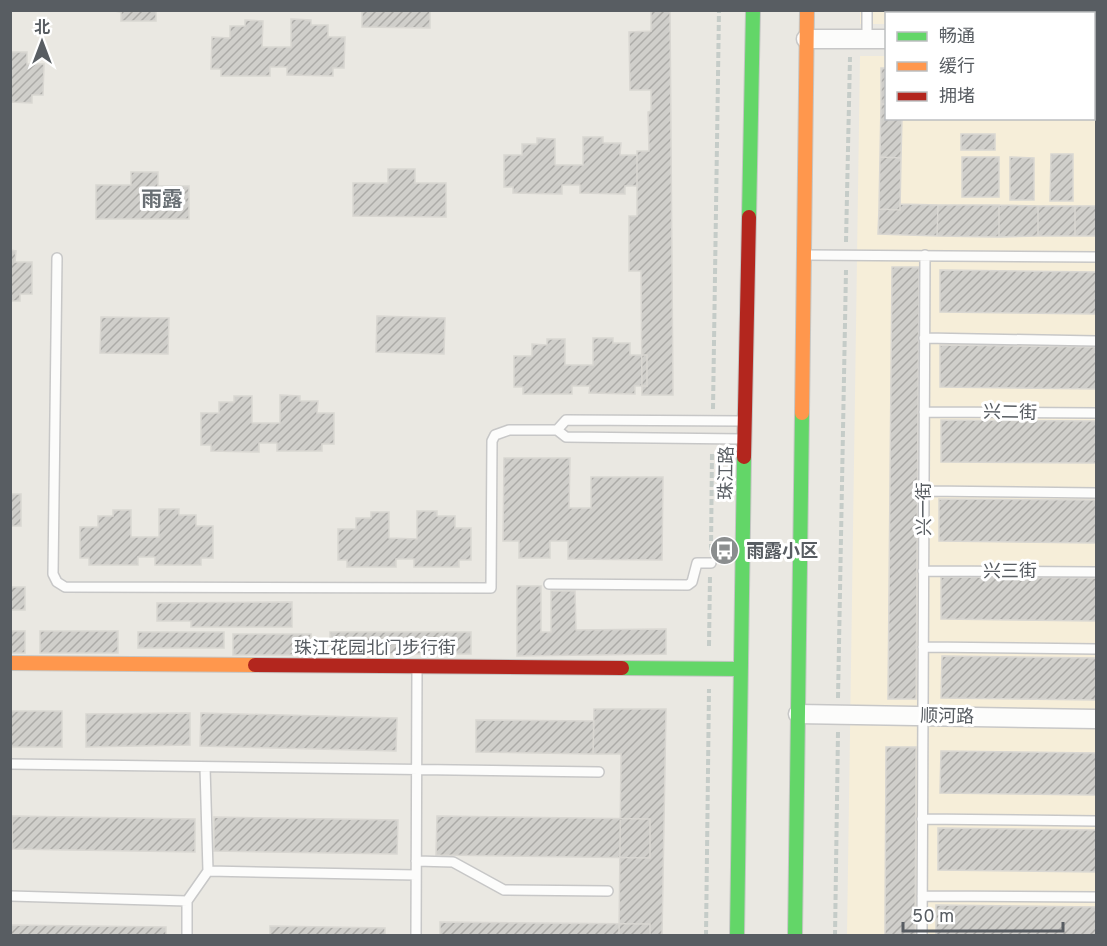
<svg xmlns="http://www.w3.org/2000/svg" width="1107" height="946" font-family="Overpass,'Noto Sans SC',sans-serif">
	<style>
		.commercial { fill: #f6eed9 }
		.building { fill: url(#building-hatch); stroke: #d9d7d2; stroke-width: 1.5 }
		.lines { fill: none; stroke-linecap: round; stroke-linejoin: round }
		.lane-casing { stroke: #c7c7c7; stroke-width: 12 }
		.street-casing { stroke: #c7c7c7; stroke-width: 21 }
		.fast-casing { stroke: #c5c6c4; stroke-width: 16 }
		.slow-casing { stroke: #c5c6c4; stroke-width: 16 }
		.jam-casing { stroke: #c5c6c4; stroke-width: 16 }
		.path { stroke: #c5ccc8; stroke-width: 4; stroke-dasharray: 6 3; stroke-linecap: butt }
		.lane { stroke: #fcfcfb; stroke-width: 9 }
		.street { stroke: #fcfcfb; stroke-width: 18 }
		.fast { stroke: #63d668; stroke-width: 14 }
		.slow { stroke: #ff974d; stroke-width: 14 }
		.jam { stroke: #b3261e; stroke-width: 14 }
		.labels { text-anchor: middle; stroke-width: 6; stroke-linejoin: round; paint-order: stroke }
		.street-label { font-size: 18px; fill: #585d62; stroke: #fff }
		.poi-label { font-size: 18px; font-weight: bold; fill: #585d62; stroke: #fff; text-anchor: start }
		.quarter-label { font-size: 21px; font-weight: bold; fill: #696f74; stroke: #fff }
	</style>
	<defs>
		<pattern id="building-hatch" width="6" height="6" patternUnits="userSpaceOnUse" patternTransform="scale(1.5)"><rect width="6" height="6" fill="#d0cfcb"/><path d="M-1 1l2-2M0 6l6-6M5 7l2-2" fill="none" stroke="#acaba8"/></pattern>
	</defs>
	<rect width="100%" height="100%" fill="#eae8e2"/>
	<path class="commercial" d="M860,11H1096V25H1094V14H886V24H860Z
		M860,56H886V118H1094V57H1096V935L847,936Z"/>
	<path class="building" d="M107,10H156V21H121V12Z
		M362,10H430V28L362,27Z
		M651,10H670L673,395H642L641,271H629V216H637V151H649L648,112L651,111V90H630L629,32L651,31Z
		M291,19L311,20V25H328V37H345L344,68H333V76L287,75V67H270V76H221V69H211L212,37L230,38V26H245V20L263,21L262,47H291Z
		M10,52H27V64H44L43,95H32V103L10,102Z
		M881,68H886V104H881Z
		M1094,69H1096V104H1094Z
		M881,104H886V118H902L901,158L880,157Z
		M961,134H995V150H961Z
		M583,137H603V143H621L620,155H637V186H625V194L580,193V185H562V194L513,193V187H504V155H522V144H537V138L555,139V165H583Z
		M1051,154H1073V201H1050Z
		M880,157L901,158L900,210L879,209Z
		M962,157H999V197H962Z
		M1010,157L1034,158V200H1010Z
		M388,169H415V183H446V217L353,216V183H388Z
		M131,172H158V186H189V219H96V185H131Z
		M900,204L938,205L937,236L878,234L879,209L900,210Z
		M938,205H999V237L937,236Z
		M999,205L1038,206V236L999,237Z
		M1038,206H1075V236H1038Z
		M1075,206H1096V236H1075Z
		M10,250L16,251L15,262H32V294H20V301H10Z
		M892,267H919L916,699H888Z
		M940,270L1096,272V314L940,312Z
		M377,316L445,318L444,354L376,352Z
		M101,317L169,318L168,354L100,353Z
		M593,338H613V343H630V355H647V386H635V394L589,393L590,386H572V394H523V387H514V356H532V344L547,345V339H565V365H593Z
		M940,345L1096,347V389L940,387Z
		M280,395L300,396V401H318L317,413H334V444H322V451H277V443H259V452L211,451V445H201V413H219V402H234V396H252V423H280Z
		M941,420L1096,421V463L941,462Z
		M504,458H570L569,508H591V477H663L662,560L568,559V541H550V558H519V541H503Z
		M10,494H21V526H10Z
		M939,499L1096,500V543L939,541Z
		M159,509H179V515H196V526H213V558H201V565H155V557H138V565H89V558H80V527H98V516H113V510H131V537H159Z
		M417,511H437V516H455V528H471V560H459V567H414V559H396V567H347V560H338V529H356V518H371V512H389V538L417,539Z
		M941,577L1096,578V621L941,619Z
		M517,586H541V632H551V591H575L576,630L666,629V654L517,656Z
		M10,587H25V610H10Z
		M292,602V627H191V621H157V603Z
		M10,631H25V653H10Z
		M40,631H118V653H40Z
		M138,632H224V648H138Z
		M330,632H471V654H330Z
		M233,634H311V655H233Z
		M942,656L1096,658V700L941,698Z
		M594,709H666L662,936H619L621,754H593Z
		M10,711H62V747H10Z
		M190,713V745L86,747V714Z
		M201,713L397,718L396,751L200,746Z
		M476,720L594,721L593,754L476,752Z
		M886,747H916L915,936H885Z
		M941,751L1096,753V795L940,793Z
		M12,816L195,819V852L12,849Z
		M437,816L650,819V858L436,855Z
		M214,817L398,820L397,854L214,851Z
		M938,828L1096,830V872L938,870Z
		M936,905L1096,907V936H936Z
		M440,922L650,924V936H440Z
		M10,925L166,927V936H10Z
		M270,926L385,928V936H270Z"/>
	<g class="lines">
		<defs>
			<path id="lane" d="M867,39V10
				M805,255L1096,257
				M57,258L53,574L57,582L65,587L491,588L492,441L495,435L509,430H557
				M924,338L1096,341
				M924,412L1096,413
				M743,439L566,437L557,430L566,420L743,421
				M924,491L1096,493
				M923,571L1096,572
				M549,584L688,585L692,582L697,563H711
				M923,647L1096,649
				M10,764L599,772
				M922,819L1096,821
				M416,861L453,862L504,890L608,891
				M208,871L416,875
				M10,896L187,901
				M922,896L1096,897
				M187,936V901L208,871L205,767
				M416,936L417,668
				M922,936L925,255"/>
			<path id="street" d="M806,39H886
				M1094,40H1096
				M798,714L1096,719"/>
			<path id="fast" d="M749,217L753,10
				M622,668L739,669
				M737,936L744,457
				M795,936L802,413"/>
			<path id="slow" d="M802,413L807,10
				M10,663L255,665"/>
			<path id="jam" d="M744,457L749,217
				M255,665L622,668"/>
		</defs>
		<use href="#lane" class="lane-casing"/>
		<use href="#street" class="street-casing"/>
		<use href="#fast" class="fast-casing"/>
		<use href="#slow" class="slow-casing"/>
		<use href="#jam" class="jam-casing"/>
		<path class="path" d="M846,242L850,57
			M713,409L719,10
			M711,550L712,452
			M709,646L710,575
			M838,698L846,270
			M706,936L709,689
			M835,936L838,732"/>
		<use href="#lane" class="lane"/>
		<use href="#street" class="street"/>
		<use href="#fast" class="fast"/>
		<use href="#slow" class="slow"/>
		<use href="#jam" class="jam"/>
	</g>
	<defs>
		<symbol id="bus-disc" viewBox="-11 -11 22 22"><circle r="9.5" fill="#8b8e8f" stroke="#fff"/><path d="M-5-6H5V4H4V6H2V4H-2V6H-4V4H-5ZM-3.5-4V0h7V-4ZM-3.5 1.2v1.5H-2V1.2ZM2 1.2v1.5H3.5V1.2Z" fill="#fff"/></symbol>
	</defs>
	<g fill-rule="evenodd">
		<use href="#bus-disc" x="708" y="534" width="33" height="33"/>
	</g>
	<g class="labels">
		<g class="street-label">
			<text transform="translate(1010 412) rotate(1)" y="6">兴二街</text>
			<text transform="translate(726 473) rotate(-89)" y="6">珠江路</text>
			<text transform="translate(924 509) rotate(-90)" y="6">兴一街</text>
			<text x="1010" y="577">兴三街</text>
			<text x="375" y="654">珠江花园北门步行街</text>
			<text transform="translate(947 716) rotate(1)" y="6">顺河路</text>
		</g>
		<g class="poi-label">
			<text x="746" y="557">雨露小区</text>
		</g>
		<g class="quarter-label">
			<text x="162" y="206">雨露</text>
		</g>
	</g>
	<rect width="1107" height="946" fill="none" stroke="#585d62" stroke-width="24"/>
	<rect x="885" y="12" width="210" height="108" fill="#ffffff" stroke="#bcbec0" stroke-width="1.5"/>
	<rect x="897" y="32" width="30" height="9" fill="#63d668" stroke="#bcbec0" stroke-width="1.5"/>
	<text x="939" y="42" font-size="18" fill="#585d62">畅通</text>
	<rect x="897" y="62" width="30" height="9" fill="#ff974d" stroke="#bcbec0" stroke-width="1.5"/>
	<text x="939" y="72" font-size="18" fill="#585d62">缓行</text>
	<rect x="897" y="92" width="30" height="9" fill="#b3261e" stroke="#bcbec0" stroke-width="1.5"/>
	<text x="939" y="102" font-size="18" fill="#585d62">拥堵</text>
	<g transform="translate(42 42)" stroke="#ffffff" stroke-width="4.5" paint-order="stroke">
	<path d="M0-4.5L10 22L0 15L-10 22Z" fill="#585d62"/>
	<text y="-9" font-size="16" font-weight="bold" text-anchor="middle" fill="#585d62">北</text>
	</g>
	<path d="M903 922v9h160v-9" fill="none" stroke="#585d62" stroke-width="3"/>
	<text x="912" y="922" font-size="18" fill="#585d62" stroke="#ffffff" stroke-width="4.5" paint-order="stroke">50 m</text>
</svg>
